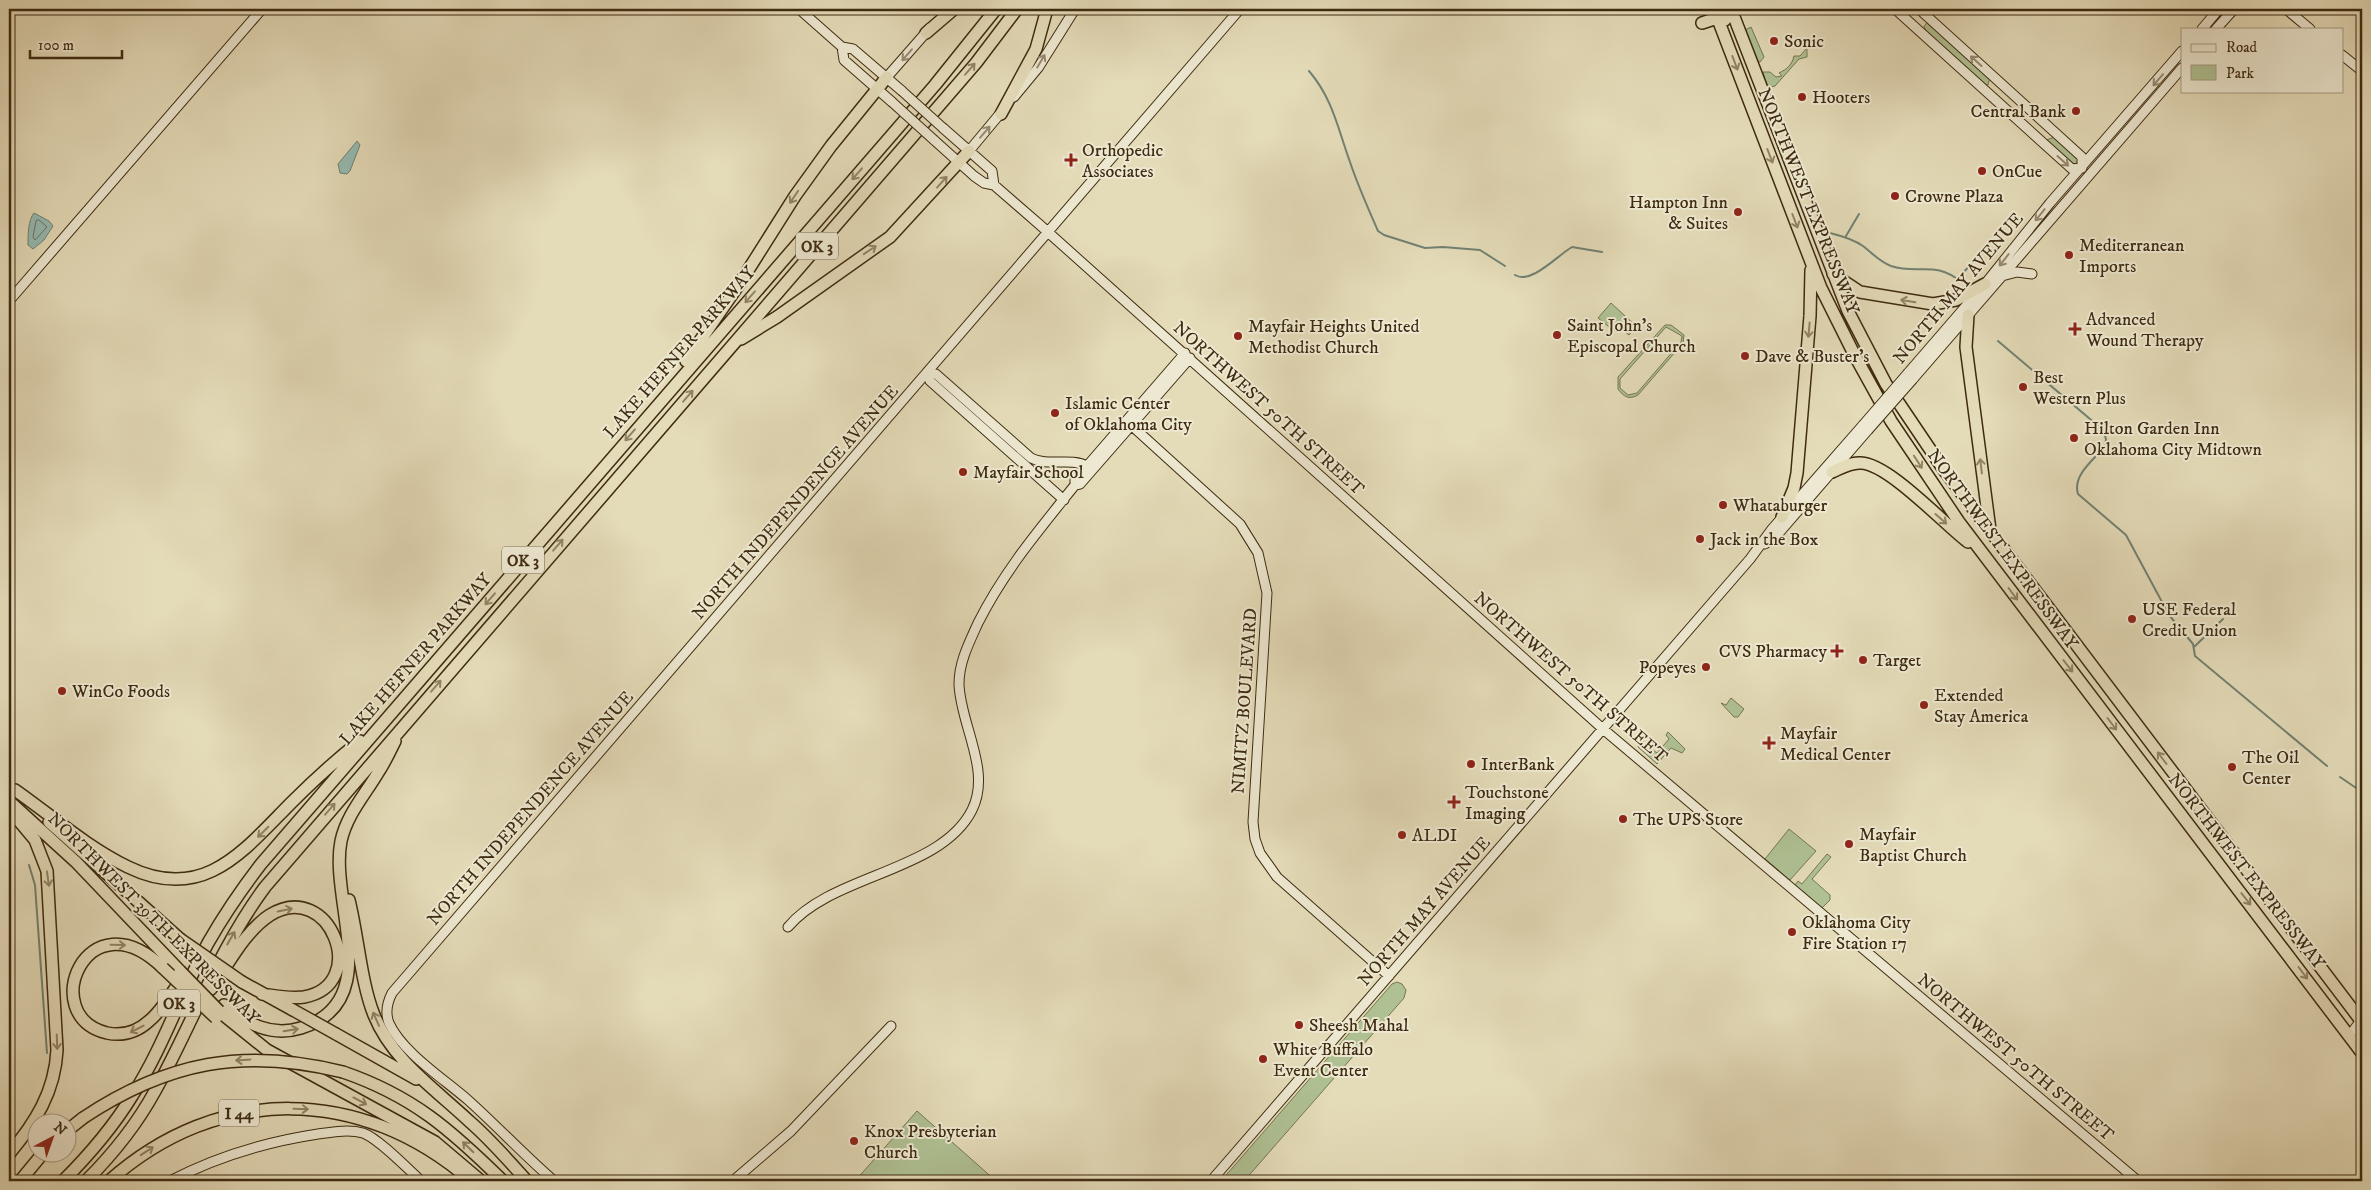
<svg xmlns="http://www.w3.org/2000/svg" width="2371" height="1190" font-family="'IM FELL DW Pica',serif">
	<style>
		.green { fill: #afc193; stroke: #767652; fill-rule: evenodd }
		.water { fill: #95bbb3; stroke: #728172 }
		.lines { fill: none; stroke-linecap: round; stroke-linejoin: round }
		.shore { stroke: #6a7362; stroke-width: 1 }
		.stream { stroke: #728172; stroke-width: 2 }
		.secondary-casing { stroke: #3e2b11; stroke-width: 11 }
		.highway-casing { stroke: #3e2b11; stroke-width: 14 }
		.secondary { stroke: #ede8d1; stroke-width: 9 }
		.highway { stroke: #e4dbb8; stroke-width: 11 }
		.secondary-bridge-casing { stroke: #3e2b11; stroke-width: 11; stroke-linecap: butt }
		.highway-bridge-casing { stroke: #3e2b11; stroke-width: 14; stroke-linecap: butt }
		.secondary-bridge { stroke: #ede8d1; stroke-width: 9 }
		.highway-bridge { stroke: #e4dbb8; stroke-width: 11 }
		.oneway { stroke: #968a71 }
		.oneway2 { stroke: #918364 }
		.poi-dot { fill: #8f2418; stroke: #ede8d1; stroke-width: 2 }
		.labels { text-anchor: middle; stroke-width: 4; stroke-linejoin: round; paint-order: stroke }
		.shield { fill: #ede8d1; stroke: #72644b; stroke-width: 1 }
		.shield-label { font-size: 16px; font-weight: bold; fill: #3e2b11 }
		.poi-label { font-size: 18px; fill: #3e2b11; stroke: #ede8d1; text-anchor: start }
		.street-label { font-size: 18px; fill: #3e2b11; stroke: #ede8d1 }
	</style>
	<rect width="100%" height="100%" fill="#e4dbb8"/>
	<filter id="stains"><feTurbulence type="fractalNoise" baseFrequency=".004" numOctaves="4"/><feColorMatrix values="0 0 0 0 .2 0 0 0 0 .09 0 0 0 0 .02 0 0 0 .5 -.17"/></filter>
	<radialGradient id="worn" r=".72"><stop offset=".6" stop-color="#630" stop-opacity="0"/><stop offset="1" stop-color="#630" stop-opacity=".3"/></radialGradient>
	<path class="green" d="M1927,23L1932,24L1990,77L1988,85H1985L1926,32L1924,26Z
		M1751,27L1764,57L1760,62L1756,60L1745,30Z
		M1807,48V57L1799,59L1775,86L1771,87L1766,84L1763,72H1770L1776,77L1782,76L1779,73C1787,69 1792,65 1794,56H1800Z
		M2055,137L2079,159L2076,166L2046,140Z
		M1611,303L1636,326L1629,335L1618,326L1614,331L1598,318Z
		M1665,325H1671L1684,335L1683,343L1638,395C1629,400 1624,397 1618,389V377ZM1666,327L1682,336L1681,342L1637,393L1628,395L1620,388V379Z
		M1731,698L1744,709L1738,717H1734L1721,703L1726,705Z
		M1668,732L1685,749L1682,753L1671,748L1657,764L1638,747L1641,740L1644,742L1640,746L1649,753L1653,750L1657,753L1669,739L1666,735Z
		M1789,829L1816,851L1790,880L1765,859Z
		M1827,854L1831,857L1812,879L1830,895V900L1822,908L1795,885L1798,881L1802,884Z
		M1397,982L1402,984L1406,990L1404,998L1244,1181H1221L1392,984Z
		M917,1111L996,1181H855Z"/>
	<path class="water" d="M357,141L360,145L350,171L347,174L340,173L338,164Z
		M34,213L49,221L53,226L44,240L33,249L28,245C28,235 28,220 34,213Z"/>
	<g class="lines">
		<path class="shore" d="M39,220L47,227L35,240L33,237L36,221Z"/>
		<path class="stream" d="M1309,71C1333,99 1338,129 1350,162C1358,186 1368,208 1378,231L1384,235L1425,248L1443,247L1480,250L1505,266
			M1830,233C1842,236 1853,239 1863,246C1872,253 1880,262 1891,266C1919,275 1935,260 1961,282
			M1846,236L1859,214
			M1515,275C1531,285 1558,255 1572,247L1602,252
			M1957,279L1983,252
			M1998,341L2103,430L2106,439L2105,446C2094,460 2072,475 2078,494L2126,535L2169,615L2193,644L2195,656L2327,766
			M2194,647L2223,619
			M2340,777L2362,792
			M29,865L35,885L47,1053"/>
		<defs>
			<path id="secondary" d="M799,9L842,47L853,49L902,91
				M1895,9L2072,169L2081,168
				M1919,9L2082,157V168
				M2286,9L2310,29
				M2202,29L2219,9
				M2216,29L2234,9
				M842,47L844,60L892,102
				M2342,55L2362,71
				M887,77L930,28
				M1014,97L1038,68L1075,9
				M943,128L992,171L994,185
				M934,140L974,176L984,183L994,185L1040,225L1603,729L2138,1181
				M969,151L1004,109
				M2002,276L2017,272L2032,274
				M9,301L262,9
				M1908,373L1985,284L2050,203L2182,51
				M1913,379L2182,68
				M1131,425L1240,524L1258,553L1267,593L1253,822L1255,839L1260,853L1277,877L1389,976
				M1075,485V480L1185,353
				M1064,500L930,381L928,372L936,374L1031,458C1048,467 1070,457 1087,466
				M1765,544L1778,534L1868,430
				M788,927C832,874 941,872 972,810C992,771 960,724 959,684C959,662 969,643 978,623C1004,571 1039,530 1075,485L1080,484L1190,358
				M2350,1035L2362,1019
				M170,1181C216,1157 265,1142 318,1134C332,1132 349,1129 363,1133C378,1138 408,1169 421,1181
				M554,1181C524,1155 497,1126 468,1100C444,1079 402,1052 389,1023C385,1013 387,1003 392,993L1240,9
				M733,1181L791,1131L891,1026
				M1211,1181L1750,559L1772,529L1863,425"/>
			<path id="highway" d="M1714,9L1821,288L1855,356L1891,421L1959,522L2362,1053
				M1731,9L1848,311L1886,384L1944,470L2362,1022
				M1702,23L1717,18L1725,20
				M926,33L954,9
				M1001,114L1036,49L1047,9
				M1833,274L1860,292L1933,304L1956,300L1985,284
				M1968,315L1966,347L1990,530
				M741,339L777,317L890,237L969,151
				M686,361L740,283L795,196L831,146L887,77
				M1832,472C1841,468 1851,462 1861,463C1889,464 1944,524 1968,542
				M1782,517L1794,488L1797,473L1810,316L1811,270
				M15,790C52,816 87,847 128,867C204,904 244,850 292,802C314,780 336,760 360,741
				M9,801L76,862L180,971
				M9,809L35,840L47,871L57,1050C55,1092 35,1123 9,1154
				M49,822L180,939
				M349,900C358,936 361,983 374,1015C392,1060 435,1089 469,1121C490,1139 508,1160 527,1181
				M163,968C87,894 36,1016 107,1033C122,1036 137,1032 149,1021C163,1010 173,990 184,976
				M242,982L293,1010
				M211,989C228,965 245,931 270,915C330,878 371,985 304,997C290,999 276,996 262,994
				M224,1005C247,1024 271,1037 301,1028C386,1002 329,901 341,841C347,814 365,795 379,771C385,762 390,751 395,741
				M221,1013L267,1050L435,1142L481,1181
				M336,1034L416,1079
				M343,1072C413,1096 451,1130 503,1181
				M68,1130L83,1118
				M20,1181L44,1152
				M63,1181C89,1155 113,1127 132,1096C163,1048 181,993 208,943C224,915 241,890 261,864L935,85L996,9
				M86,1181C113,1154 137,1124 155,1091C193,1023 218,950 265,887L976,63L1017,9
				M109,1181C218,1084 361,1085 471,1181"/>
		</defs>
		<use href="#secondary" class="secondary-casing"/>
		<use href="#highway" class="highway-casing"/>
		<use href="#secondary" class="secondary"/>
		<use href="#highway" class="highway"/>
		<defs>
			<path id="secondary-bridge" d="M902,91L943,128
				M892,102L934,140
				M1863,425L1908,373
				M1868,430L1913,379"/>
			<path id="highway-bridge" d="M180,939L242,982
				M163,968L216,1018
				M180,971L219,1011
				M293,1010L336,1034
				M83,1118C167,1062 244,1047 343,1072"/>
		</defs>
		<use href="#secondary-bridge" class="secondary-bridge-casing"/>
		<use href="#highway-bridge" class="highway-bridge-casing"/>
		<use href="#secondary-bridge" class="secondary-bridge"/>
		<use href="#highway-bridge" class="highway-bridge"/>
	</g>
	<defs><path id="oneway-shaft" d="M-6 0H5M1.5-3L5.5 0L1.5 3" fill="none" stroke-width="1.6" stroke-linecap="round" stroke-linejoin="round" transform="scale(1.25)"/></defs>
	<g class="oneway">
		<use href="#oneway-shaft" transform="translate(907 55) rotate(131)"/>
		<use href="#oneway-shaft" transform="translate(1041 61) rotate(-59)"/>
		<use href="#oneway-shaft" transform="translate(1976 61) rotate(-138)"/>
		<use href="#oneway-shaft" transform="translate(2158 80) rotate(131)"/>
		<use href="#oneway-shaft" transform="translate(985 132) rotate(-49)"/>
		<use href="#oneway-shaft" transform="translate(2063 161) rotate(42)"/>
		<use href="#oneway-shaft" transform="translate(2040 215) rotate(129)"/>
		<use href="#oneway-shaft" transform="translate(2004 260) rotate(128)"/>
	</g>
	<g class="oneway2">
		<use href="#oneway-shaft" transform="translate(1735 63) rotate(69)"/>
		<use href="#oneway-shaft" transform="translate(970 69) rotate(-49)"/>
		<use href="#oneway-shaft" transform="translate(1770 156) rotate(69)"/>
		<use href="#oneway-shaft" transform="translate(857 174) rotate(131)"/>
		<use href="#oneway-shaft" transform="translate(942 182) rotate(-48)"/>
		<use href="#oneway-shaft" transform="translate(794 197) rotate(124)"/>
		<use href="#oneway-shaft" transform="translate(1795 221) rotate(69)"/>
		<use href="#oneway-shaft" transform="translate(870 250) rotate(-34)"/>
		<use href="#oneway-shaft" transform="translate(750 297) rotate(131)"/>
		<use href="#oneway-shaft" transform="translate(1908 301) rotate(-171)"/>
		<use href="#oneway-shaft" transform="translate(1809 330) rotate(95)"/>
		<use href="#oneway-shaft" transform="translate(688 396) rotate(-49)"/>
		<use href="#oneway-shaft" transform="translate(630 435) rotate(131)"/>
		<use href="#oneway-shaft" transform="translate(1918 462) rotate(57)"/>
		<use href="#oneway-shaft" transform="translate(1981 466) rotate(-97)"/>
		<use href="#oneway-shaft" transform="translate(1941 519) rotate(41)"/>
		<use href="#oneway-shaft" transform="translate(558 545) rotate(-49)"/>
		<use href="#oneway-shaft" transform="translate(2013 594) rotate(53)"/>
		<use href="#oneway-shaft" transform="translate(490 599) rotate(131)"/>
		<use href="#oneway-shaft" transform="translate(2068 666) rotate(52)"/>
		<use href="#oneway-shaft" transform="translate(436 686) rotate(-49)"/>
		<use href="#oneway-shaft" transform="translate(2112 724) rotate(53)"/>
		<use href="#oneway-shaft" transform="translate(2162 758) rotate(-127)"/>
		<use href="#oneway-shaft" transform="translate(330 809) rotate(-49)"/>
		<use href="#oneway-shaft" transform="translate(263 832) rotate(135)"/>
		<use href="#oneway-shaft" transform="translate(48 879) rotate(82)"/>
		<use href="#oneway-shaft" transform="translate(2246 899) rotate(52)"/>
		<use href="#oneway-shaft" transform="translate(285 910) rotate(-12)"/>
		<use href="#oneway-shaft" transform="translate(231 938) rotate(-60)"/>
		<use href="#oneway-shaft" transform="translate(118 945) rotate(1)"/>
		<use href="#oneway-shaft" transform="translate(2303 973) rotate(53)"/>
		<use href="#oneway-shaft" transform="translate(376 1019) rotate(-114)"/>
		<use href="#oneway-shaft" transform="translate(137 1029) rotate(153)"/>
		<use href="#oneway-shaft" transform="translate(291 1030) rotate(-9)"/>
		<use href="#oneway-shaft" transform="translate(57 1042) rotate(88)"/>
		<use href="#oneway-shaft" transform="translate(243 1060) rotate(176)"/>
		<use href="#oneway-shaft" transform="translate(360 1101) rotate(28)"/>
		<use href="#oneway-shaft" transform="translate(301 1109) rotate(2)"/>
		<use href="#oneway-shaft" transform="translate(468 1147) rotate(-136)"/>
		<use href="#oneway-shaft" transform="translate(147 1151) rotate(-33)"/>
	</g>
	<g class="poi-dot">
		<circle cx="1774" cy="41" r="5"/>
		<circle cx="1802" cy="97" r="5"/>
		<circle cx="2076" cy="111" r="5"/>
		<path d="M1068.5 152.5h5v5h5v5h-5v5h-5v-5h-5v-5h5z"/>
		<circle cx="1982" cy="171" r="5"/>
		<circle cx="1895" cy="196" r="5"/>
		<circle cx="1738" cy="212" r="5"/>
		<circle cx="2069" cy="255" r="5"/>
		<path d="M2072.5 321.5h5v5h5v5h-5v5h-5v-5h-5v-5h5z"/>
		<circle cx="1557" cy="335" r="5"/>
		<circle cx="1238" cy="336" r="5"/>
		<circle cx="1745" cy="356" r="5"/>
		<circle cx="2023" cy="387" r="5"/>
		<circle cx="1055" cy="413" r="5"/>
		<circle cx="2074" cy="438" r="5"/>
		<circle cx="963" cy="472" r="5"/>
		<circle cx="1723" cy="505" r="5"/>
		<circle cx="1700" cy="539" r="5"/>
		<circle cx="2132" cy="619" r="5"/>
		<path d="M1834.5 643.5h5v5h5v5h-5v5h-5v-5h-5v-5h5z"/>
		<circle cx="1863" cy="660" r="5"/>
		<circle cx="1706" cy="667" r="5"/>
		<circle cx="62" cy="691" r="5"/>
		<circle cx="1924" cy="705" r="5"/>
		<path d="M1766.5 735.5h5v5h5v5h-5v5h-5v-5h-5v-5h5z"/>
		<circle cx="1471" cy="764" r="5"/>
		<circle cx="2232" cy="767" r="5"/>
		<path d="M1451.5 794.5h5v5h5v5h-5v5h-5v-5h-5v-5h5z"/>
		<circle cx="1623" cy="819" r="5"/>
		<circle cx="1402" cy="835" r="5"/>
		<circle cx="1849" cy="844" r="5"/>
		<circle cx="1792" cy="932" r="5"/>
		<circle cx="1299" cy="1025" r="5"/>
		<circle cx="1263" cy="1059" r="5"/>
		<circle cx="854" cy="1141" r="5"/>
	</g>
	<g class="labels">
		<g class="shield">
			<rect x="796" y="232.5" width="42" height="27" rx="4"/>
			<rect x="502" y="546.5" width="42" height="27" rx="4"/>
			<rect x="158" y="989.5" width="42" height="27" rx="4"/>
			<rect x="219" y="1099.5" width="40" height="27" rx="4"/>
		</g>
		<g class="shield-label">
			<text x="817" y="252">OK 3</text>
			<text x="523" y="566">OK 3</text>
			<text x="179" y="1009">OK 3</text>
			<text x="239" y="1119">I 44</text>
		</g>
		<g class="poi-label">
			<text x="1784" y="47">Sonic</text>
			<text x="1812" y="103">Hooters</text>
			<text x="2066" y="117" text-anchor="end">Central Bank</text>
			<text x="1082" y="156">Orthopedic<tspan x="1082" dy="21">Associates</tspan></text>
			<text x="1992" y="177">OnCue</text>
			<text x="1905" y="202">Crowne Plaza</text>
			<text x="1728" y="208" text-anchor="end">Hampton Inn<tspan x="1728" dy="21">&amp; Suites</tspan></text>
			<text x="2079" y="251">Mediterranean<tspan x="2079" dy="21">Imports</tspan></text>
			<text x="2086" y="325">Advanced<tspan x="2086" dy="21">Wound Therapy</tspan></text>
			<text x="1567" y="331">Saint John's<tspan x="1567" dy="21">Episcopal Church</tspan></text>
			<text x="1248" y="332">Mayfair Heights United<tspan x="1248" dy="21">Methodist Church</tspan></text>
			<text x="1755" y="362">Dave &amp; Buster's</text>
			<text x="2033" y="383">Best<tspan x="2033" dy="21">Western Plus</tspan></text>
			<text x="1065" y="409">Islamic Center<tspan x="1065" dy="21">of Oklahoma City</tspan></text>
			<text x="2084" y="434">Hilton Garden Inn<tspan x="2084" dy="21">Oklahoma City Midtown</tspan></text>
			<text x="973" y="478">Mayfair School</text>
			<text x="1733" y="511">Whataburger</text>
			<text x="1710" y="545">Jack in the Box</text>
			<text x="2142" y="615">USE Federal<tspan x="2142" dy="21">Credit Union</tspan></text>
			<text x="1827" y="657" text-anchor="end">CVS Pharmacy</text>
			<text x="1873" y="666">Target</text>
			<text x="1696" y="673" text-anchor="end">Popeyes</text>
			<text x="72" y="697">WinCo Foods</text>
			<text x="1934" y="701">Extended<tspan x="1934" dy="21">Stay America</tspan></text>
			<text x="1780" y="739">Mayfair<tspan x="1780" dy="21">Medical Center</tspan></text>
			<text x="2242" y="763">The Oil<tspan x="2242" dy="21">Center</tspan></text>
			<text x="1481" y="770">InterBank</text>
			<text x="1465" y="798">Touchstone<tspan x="1465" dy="21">Imaging</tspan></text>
			<text x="1633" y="825">The UPS Store</text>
			<text x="1859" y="840">Mayfair<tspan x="1859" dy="21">Baptist Church</tspan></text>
			<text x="1412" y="841">ALDI</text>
			<text x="1802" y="928">Oklahoma City<tspan x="1802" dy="21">Fire Station 17</tspan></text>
			<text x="1309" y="1031">Sheesh Mahal</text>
			<text x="1273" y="1055">White Buffalo<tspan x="1273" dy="21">Event Center</tspan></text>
			<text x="864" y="1137">Knox Presbyterian<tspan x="864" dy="21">Church</tspan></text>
		</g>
		<g class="street-label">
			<text transform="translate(1809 201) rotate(68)" y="6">NORTHWEST EXPRESSWAY</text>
			<text transform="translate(1958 288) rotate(-50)" y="6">NORTH MAY AVENUE</text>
			<text transform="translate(679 352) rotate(-49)" y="6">LAKE HEFNER PARKWAY</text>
			<text transform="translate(1269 408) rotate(42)" y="6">NORTHWEST 50TH STREET</text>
			<text transform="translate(795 502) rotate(-49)" y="6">NORTH INDEPENDENCE AVENUE</text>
			<text transform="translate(2003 549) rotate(54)" y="6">NORTHWEST EXPRESSWAY</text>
			<text transform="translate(415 659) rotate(-49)" y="6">LAKE HEFNER PARKWAY</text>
			<text transform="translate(1571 677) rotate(41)" y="6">NORTHWEST 50TH STREET</text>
			<text transform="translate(1244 701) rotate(-86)" y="6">NIMITZ BOULEVARD</text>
			<text transform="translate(530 808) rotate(-49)" y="6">NORTH INDEPENDENCE AVENUE</text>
			<text transform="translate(2247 871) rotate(52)" y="6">NORTHWEST EXPRESSWAY</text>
			<text transform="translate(1424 911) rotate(-49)" y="6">NORTH MAY AVENUE</text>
			<text transform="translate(154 918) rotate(45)" y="6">NORTHWEST 39TH EXPRESSWAY</text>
			<text transform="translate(2016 1057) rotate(40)" y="6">NORTHWEST 50TH STREET</text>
		</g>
	</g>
	<rect width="2371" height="1190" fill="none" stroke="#e4dbb8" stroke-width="30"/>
	<rect x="10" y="10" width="2351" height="1170" fill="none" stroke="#3e2b11" stroke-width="2.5"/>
	<rect x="15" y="15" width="2341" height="1160" fill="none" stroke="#3e2b11"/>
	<rect x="2181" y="28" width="162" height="65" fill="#ede8d1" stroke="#a79c84"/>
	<rect x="2191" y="44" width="25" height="8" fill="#ede8d1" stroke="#a79c84"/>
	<text x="2226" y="52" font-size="15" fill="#3e2b11">Road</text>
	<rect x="2191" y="65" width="25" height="15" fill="#afc193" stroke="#a79c84"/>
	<text x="2226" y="78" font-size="15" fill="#3e2b11">Park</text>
	<g transform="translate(52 1138) rotate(41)"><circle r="24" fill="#ede8d1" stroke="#a79c84"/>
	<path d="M0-4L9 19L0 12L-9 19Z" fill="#8f2418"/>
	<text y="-8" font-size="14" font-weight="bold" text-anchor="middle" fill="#3e2b11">N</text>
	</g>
	<path d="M30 50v8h92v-8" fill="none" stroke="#3e2b11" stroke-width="2.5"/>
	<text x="38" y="50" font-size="15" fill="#3e2b11" stroke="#ede8d1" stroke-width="4" paint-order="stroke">100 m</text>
	<rect width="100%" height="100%" filter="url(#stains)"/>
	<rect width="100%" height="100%" fill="url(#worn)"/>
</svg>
